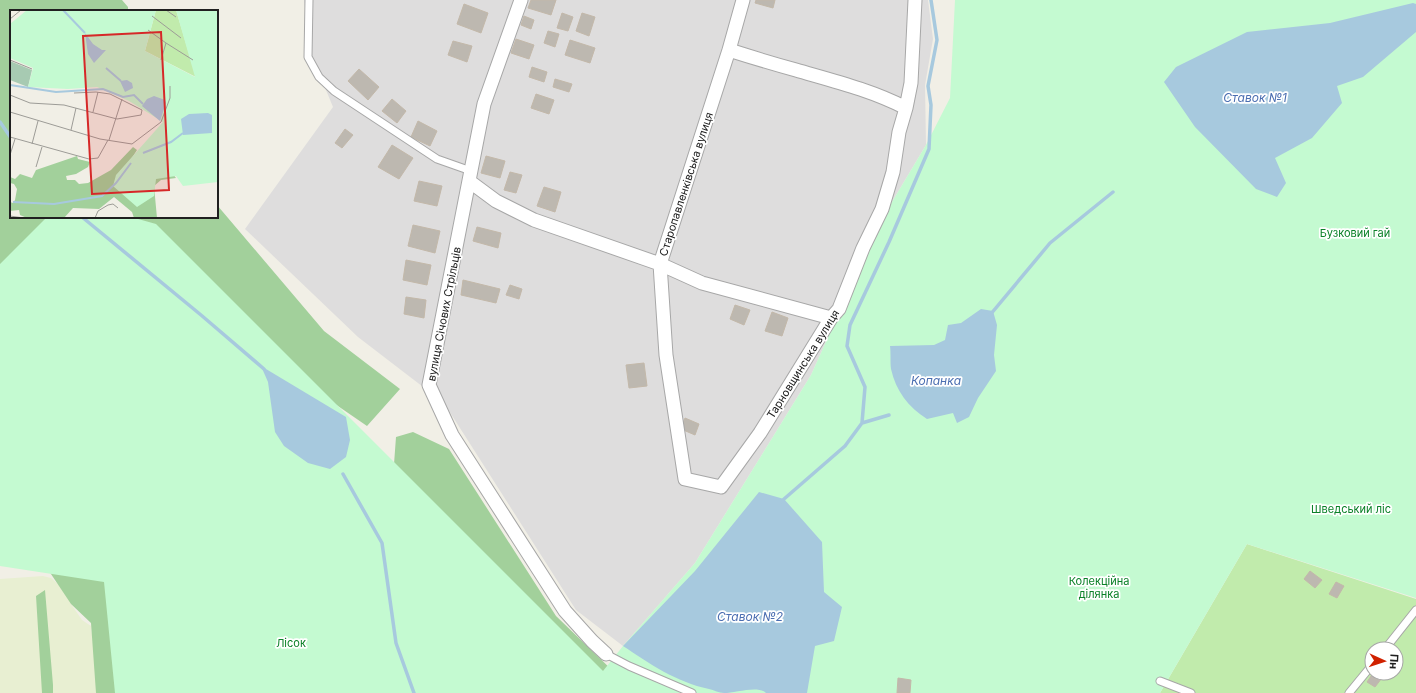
<svg xmlns="http://www.w3.org/2000/svg" width="1416" height="693" font-family="Inter,sans-serif">
	<style>
		.residential { fill: #dedddd }
		.farmland { fill: #e8efd2 }
		.grass { fill: #c1ebac; fill-rule: evenodd }
		.forest { fill: #a2d09b }
		.park { fill: #c4fad1 }
		.water { fill: #a7c9de }
		.lines { fill: none; stroke-linecap: round; stroke-linejoin: round }
		.stream { stroke: #a7c9de; stroke-width: 3.5 }
		.building { fill: #bdb8b0; stroke: #c3b8a9 }
		.lane-casing { stroke: #a7a7a7; stroke-width: 9 }
		.street-casing { stroke: #a7a7a7; stroke-width: 15 }
		.lane { stroke: #fff; stroke-width: 7 }
		.street { stroke: #fff; stroke-width: 13 }
		.labels { text-anchor: middle; stroke-width: 3.5; stroke-linejoin: round; paint-order: stroke }
		.street-label { font-size: 11px; fill: #202020; stroke: #fff }
		.park-label { font-size: 11px; fill: #0b8128; stroke: #fff }
		.water-label { font-size: 12px; font-style: italic; fill: #4b6eb1; stroke: #fff }
		.inset-river { fill: none; stroke: #a7c9de; stroke-width: 2 }
		.inset-road { fill: none; stroke: #9d9c97; stroke-width: 1 }
		.view { fill: #d62828; fill-opacity: 0.15; stroke: #d62828; stroke-width: 2 }
		.inset-edge { fill: none; stroke: #202020; stroke-width: 2 }
	</style>
	<rect width="100%" height="100%" fill="#f1efe6"/>
	<path class="residential" d="M304,0H928L933,39L925,85L926,145L880,222L811,375L695,563L623,646L576,610L444,403L358,337L245,229L333,107L312,56Z"/>
	<path class="farmland" d="M43,576L51,578L67,592L71,604L82,620L91,626L99,693H0V579Z"/>
	<path class="grass" d="M1247,544L1416,599V693H1160ZM1372,649H1396V673H1372Z"/>
	<path class="forest" d="M0,0H122L128,7V11H11V217H217V205L324,331L400,389L367,426L287,371L188,693H96L91,623L71,604L39,556L0,559Z
		M413,432L449,449L556,616L614,672L427,693L389,532L396,437Z
		M45,590L53,685V693H42L36,596Z"/>
	<path class="park" d="M955,0H1416V598L1247,544L1160,693H115L104,582L0,566V264L47,217H131L156,224L603,671L623,646L695,563L811,375L880,222L926,145L950,98Z"/>
	<path class="water" d="M1413,3L1416,4V32L1363,77L1337,86L1342,103L1312,138L1275,158L1286,183L1277,197L1256,189L1195,127L1164,82L1176,67L1247,32L1330,23Z
		M981,309L993,311L997,325L994,355L996,371L978,398L969,417L957,423L953,413L927,419C908,407 896,391 891,369C890,362 891,353 890,346L934,345L945,340L948,325L961,323Z
		M261,366L346,417L350,440L346,457L330,469L308,463L284,446L275,432L268,382Z
		M759,492L784,499L822,542L824,592L842,607L834,641L815,646L807,693H766C758,685 735,693 724,693C719,693 714,690 709,689C676,682 650,664 623,646L695,571Z"/>
	<g class="lines">
		<path class="stream" d="M0,122L11,138
			M82,217L201,315L264,369
			M990,315L1050,243L1113,192
			M862,423L889,415
			M343,474L382,543L396,643L414,693
			M782,502L784,499L845,446L862,423L865,387L847,346L850,325L889,242L929,149L931,105L928,86L937,40L931,0"/>
	</g>
	<path class="building" d="M531,0H556L551,15L528,8Z
		M756,0H775L773,8L755,3Z
		M464,4L488,13L481,33L457,24Z
		M562,13L573,17L568,31L557,28Z
		M582,13L595,17L589,36L576,31Z
		M524,16L534,20L531,29L521,25Z
		M548,31L559,34L555,47L544,43Z
		M516,39L534,45L529,59L511,53Z
		M570,40L595,48L590,63L565,55Z
		M453,41L472,46L467,62L448,55Z
		M532,67L547,72L544,82L529,77Z
		M359,69L379,87L368,100L348,81Z
		M555,79L572,84L569,92L553,87Z
		M536,94L554,100L549,114L531,108Z
		M392,99L406,111L397,123L382,111Z
		M418,121L437,131L430,146L411,137Z
		M345,129L353,135L342,148L335,143Z
		M392,145L413,158L399,179L378,167Z
		M486,156L505,161L500,178L481,173Z
		M510,172L522,175L516,193L504,190Z
		M419,181L442,186L437,206L414,201Z
		M544,187L561,192L555,212L537,206Z
		M413,225L440,231L435,253L408,246Z
		M477,227L501,233L498,248L473,241Z
		M406,260L431,265L427,285L403,280Z
		M463,280L500,289L496,303L461,295Z
		M510,285L522,289L519,299L506,295Z
		M406,297L426,300L424,318L404,314Z
		M735,305L750,310L744,325L730,319Z
		M772,312L788,318L782,336L765,331Z
		M644,363L647,386L629,388L626,365Z
		M685,418L699,424L695,435L681,429Z
		M1310,571L1322,580L1315,588L1304,579Z
		M1336,582L1344,586L1337,598L1329,594Z
		M1373,673L1385,674L1375,687L1367,682Z
		M898,678L911,680L910,693H897Z"/>
	<g class="lines">
		<defs>
			<path id="lane" d="M309,0L308,57L319,77L334,91L437,159L471,171
				M1385,649L1416,610
				M606,654L629,666L692,693
				M1160,681L1191,693
				M1349,693L1372,665"/>
			<path id="street" d="M521,0L484,104L429,385L452,435L565,611L592,641L606,654
				M743,0L729,50L660,264L666,355L685,479L721,487L760,433L831,318L839,309L863,248L882,209L893,172L899,132L906,108L911,83L915,0
				M729,50C751,57 774,64 796,70C834,81 871,90 906,108
				M469,181L496,201L534,220L660,264L702,283L831,318"/>
		</defs>
		<use href="#lane" class="lane-casing"/>
		<use href="#street" class="street-casing"/>
		<use href="#lane" class="lane"/>
		<use href="#street" class="street"/>
	</g>
	<g class="labels">
		<g class="street-label">
			<text transform="translate(686 184) rotate(-72)" y="4">Старопавленківська вулиця</text>
			<text transform="translate(444 314) rotate(-79)" y="4">вулиця Січових Стрільців</text>
			<text transform="translate(803 364) rotate(-58)" y="4">Тарновщинська вулиця</text>
		</g>
		<g class="park-label">
			<text x="1355" y="237">Бузковий гай</text>
			<text x="1351" y="513">Шведський ліс</text>
			<text x="1099" y="585">Колекційна<tspan x="1099" dy="13">ділянка</tspan></text>
			<text x="291" y="647">Лісок</text>
		</g>
		<g class="water-label">
			<text x="1255" y="102">Ставок №1</text>
			<text x="936" y="385">Копанка</text>
			<text x="750" y="621">Ставок №2</text>
		</g>
	</g>
	<g transform="translate(10 10)">
		<rect width="208" height="208" fill="#f1efe6"/>
		<path d="M146,0H166L186,67L135,41Z" fill="#c1ebac"/>
		<path d="M123,137L127,140L118,154L159,159L166,168L151,170L144,176L147,208H124L122,202L104,187L89,199L63,198L54,208H17L10,205L9,200L0,201V192L3,193L5,190L7,179L4,174L0,173V167L5,169L10,164L22,168L26,160L67,146L68,149L80,152L78,157L66,164L56,166L57,170H65L69,174L78,173L101,160Z" fill="#a2d09b"/>
		<path d="M0,51L22,60L18,77L0,70Z" fill="#a7cab2"/>
		<path d="M17,0H146L135,41L185,67L166,0H208V172L173,176L166,166L146,169L144,186L127,197L103,176L106,165L153,112L119,91L87,77L58,79L18,77L23,58L0,48V14Z" fill="#c4fad1"/>
		<path d="M75,23L83,34L92,40H96L84,53L78,44ZM117,70L122,73L123,78L115,82L110,71ZM144,86L155,90L156,93L150,111L132,96L137,89ZM198,103L202,105V123L173,125L171,109L179,104Z" fill="#a7c9de"/>
		<path class="inset-river" d="M53,0L75,23M96,58L111,71M0,75L46,82L93,79L113,87L124,85L133,94M133,143L161,132L173,123M3,192L44,194L92,186L106,173L121,153"/>
		<path class="inset-road" d="M156,0L166,7M142,6L171,28M0,9L11,0M138,20L156,33M0,50L22,59M151,50L156,33L183,50M0,85L20,93L54,95L107,109L131,105L132,100L100,84L86,82L64,83M0,102L90,129L122,134L151,112L160,88V76M83,102L88,82M61,120L66,98M0,127L79,149L88,148L98,130M99,130L112,89M22,134L28,111M0,145L5,129M26,157L32,137M0,206L14,208M85,208L88,201L98,195L103,194L108,198"/>
		<path class="view" d="M151,22L159,180L82,184L73,26Z"/>
		<rect width="208" height="208" class="inset-edge"/>
	</g>
	<g transform="translate(1384 661) rotate(93)"><circle r="19" fill="#ffffff" stroke="#a6a6a6"/>
	<path d="M0-3L7 15L0 10L-7 15Z" fill="#d02100"/>
	<text y="-6" font-size="11" font-weight="bold" text-anchor="middle" fill="#202020">Пн</text>
	</g>
</svg>
